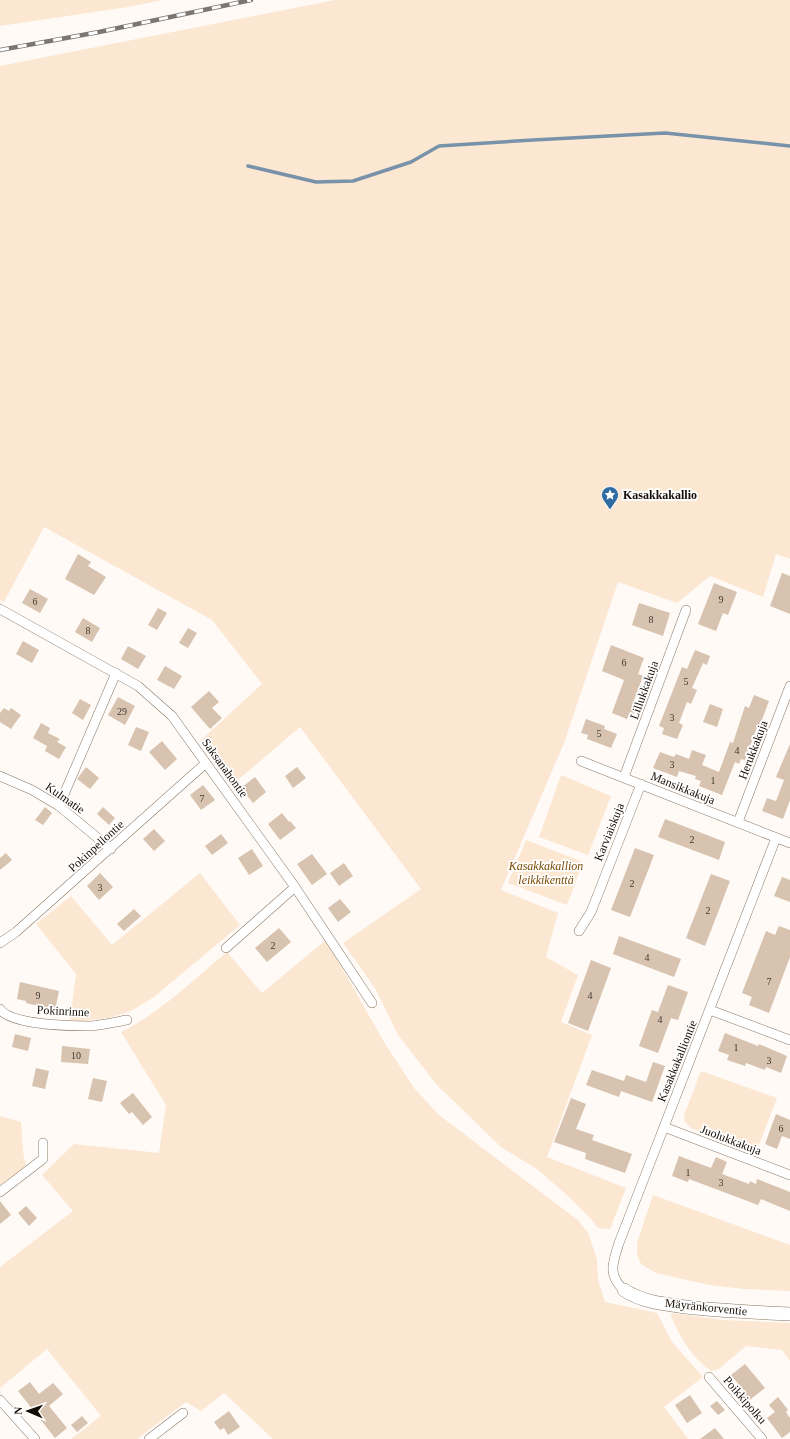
<svg xmlns="http://www.w3.org/2000/svg" width="790" height="1439" font-family="'Times New Roman',serif">
	<style>
		.green { fill: #fce7d2 }
		.lines { fill: none; stroke-linecap: round; stroke-linejoin: round }
		.stream { stroke: #7892aa; stroke-width: 3.5 }
		.building { fill: #d7c3af }
		.street-casing { stroke: #887663; stroke-width: 10 }
		.secondary-casing { stroke: #887663; stroke-width: 14 }
		.street { stroke: #fff; stroke-width: 9 }
		.secondary { stroke: #fff; stroke-width: 13 }
		.rail-casing { stroke: #7c7670; stroke-width: 4.5 }
		.rail { stroke: #fff; stroke-width: 3; stroke-dasharray: 9; stroke-linecap: butt }
		.labels { text-anchor: middle; stroke-width: 3.5; stroke-linejoin: round; paint-order: stroke }
		.number-label { font-size: 10px; fill: #443a30 }
		.poi-label { font-size: 12px; font-weight: bold; fill: #130d06; stroke: #fff; text-anchor: start }
		.street-label { font-size: 12px; fill: #130d06; stroke: #fff }
		.park-label { font-size: 12px; font-style: italic; fill: #7b4b04; stroke: #fff }
	</style>
	<rect width="100%" height="100%" fill="#fffaf6"/>
	<path class="green" d="M0,0H163L128,7L0,26Z
		M335,0H790V559L776,554L763,597L710,576L677,603L618,582L564,743L501,890L558,913L546,957L578,975L561,1022L592,1035L547,1157L626,1188L610,1229L598,1228L590,1218L569,1197L537,1169L502,1148L436,1084L398,1035L375,988L343,943L421,889L300,727L232,785L201,740L262,684L212,620L44,527L4,602L0,600V66Z
		M561,775L611,796L588,855L539,837Z
		M526,840L583,862L567,905L508,883Z
		M200,873L240,925L154,997L131,1011L108,1018L82,1021L70,1020L76,974L36,924L71,896L112,945Z
		M326,940L384,1042L414,1088L439,1115L579,1221L588,1233L597,1259L598,1280L605,1302L657,1313L672,1342L703,1377L664,1407L688,1439H273L224,1393L201,1411L186,1402L137,1439H71L101,1416L47,1349L0,1388V1267L73,1211L42,1175L74,1144L159,1153L166,1105L121,1032C160,1013 193,980 227,952L262,993Z
		M701,1071L777,1098L756,1153L691,1128L685,1122L684,1115Z
		M0,1116L21,1122L23,1151L26,1167L0,1186Z
		M653,1195L790,1245V1291L744,1289L709,1285L656,1273L641,1264L637,1254V1243Z
		M671,1313L722,1320L790,1323V1361L782,1350L746,1346L719,1369L711,1371C692,1358 679,1336 671,1316Z"/>
	<g class="lines">
		<path class="stream" d="M248,166L316,182L353,181L411,162L439,146L533,140L665,133L790,146"/>
	</g>
	<path class="building" d="M78,554L91,562L88,566L106,577L94,595L65,579Z
		M782,573L790,576V614L770,606Z
		M714,583L737,592L728,615L723,613L716,631L698,624Z
		M30,589L48,599L40,613L22,603Z
		M639,603L670,613L663,636L632,625Z
		M158,608L167,613L157,630L148,625Z
		M83,618L100,628L92,642L75,632Z
		M188,628L197,633L188,648L179,643Z
		M23,641L39,650L32,663L16,654Z
		M611,645L644,658L638,674L643,676L634,700L638,702L634,714L630,712L627,719L612,713L624,680L602,671Z
		M128,646L146,656L138,669L121,659Z
		M695,650L710,656L707,665L703,663L692,688L697,690L691,704L687,702L679,723L683,725L677,739L662,734L664,728L659,726L682,667L687,669Z
		M165,666L182,676L174,689L157,680Z
		M209,691L219,702L212,708L222,718L210,729L191,707Z
		M754,695L769,701L760,725L758,724L745,760L741,759L739,764L735,762L722,795L699,786L701,781L695,779L696,776L679,771L677,777L653,768L660,752L674,757L676,754L689,759L692,750L706,755L702,765L719,772L730,742L733,743L745,706L749,708Z
		M118,697L135,706L125,725L108,715Z
		M80,699L91,705L83,720L72,713Z
		M710,704L723,709L717,727L703,722Z
		M4,708L9,711L11,708L21,715L11,729L0,722V713Z
		M586,719L605,726L604,729L617,734L611,748L587,739L588,735L581,733Z
		M41,723L50,728L48,733L60,739L57,742L66,747L59,759L45,751L47,746L33,738Z
		M136,727L149,732L141,751L128,745Z
		M162,741L177,759L165,770L149,752Z
		M790,744V800L783,819L762,811L767,798L776,801L784,780L776,777Z
		M86,767L99,778L90,789L77,779Z
		M297,767L306,778L293,788L285,776Z
		M255,777L266,792L253,803L241,788Z
		M203,785L215,800L201,810L190,795Z
		M45,807L52,813L43,825L35,820Z
		M103,807L115,818L109,825L97,814Z
		M282,813L289,822L290,821L296,828L280,840L268,824Z
		M665,819L725,842L719,860L658,837Z
		M154,829L165,841L154,851L143,839Z
		M221,834L228,843L212,855L205,846Z
		M635,848L654,855L630,917L611,910Z
		M252,849L263,866L249,875L238,858Z
		M6,853L12,860L0,870V858Z
		M312,854L327,874L312,885L297,864Z
		M344,863L353,876L339,886L330,873Z
		M100,873L113,887L99,900L87,886Z
		M711,874L730,881L705,946L686,938Z
		M782,877L790,880V902L774,896Z
		M340,899L351,912L338,922L328,908Z
		M134,909L141,916L124,931L117,924Z
		M779,926L790,930V957L769,1013L749,1005L752,997L742,993L766,931L775,935Z
		M279,928L291,942L267,962L255,948Z
		M619,936L681,959L674,977L613,954Z
		M591,960L611,968L588,1031L568,1023Z
		M20,982L59,991L55,1010L26,1003V1001L17,999Z
		M668,985L688,992L678,1020L671,1018L658,1053L639,1046L652,1010L658,1012Z
		M725,1033L758,1046L759,1044L787,1056L781,1073L766,1067L765,1070L746,1063L745,1066L727,1060L729,1055L718,1051Z
		M15,1034L31,1038L28,1051L12,1047Z
		M62,1046L90,1049L88,1064L61,1062Z
		M653,1062L665,1066L652,1102L621,1091L619,1097L586,1085L592,1070L624,1081L626,1075L646,1082Z
		M36,1068L49,1071L45,1089L32,1086Z
		M93,1078L107,1081L102,1102L88,1099Z
		M133,1093L152,1117L143,1125L132,1112L129,1114L120,1103Z
		M571,1098L586,1104L576,1129L594,1135L592,1140L632,1154L625,1173L585,1159L586,1153L554,1142Z
		M776,1114L790,1120V1139L782,1136L777,1149L765,1144Z
		M679,1156L711,1168L716,1157L727,1162L722,1174L749,1184L750,1181L756,1184L757,1179L790,1192V1211L761,1199L758,1205L689,1179L688,1182L672,1176Z
		M0,1201L11,1215L0,1224Z
		M26,1206L37,1218L29,1226L18,1213Z
		M745,1364L765,1388L747,1402L740,1393L744,1391L731,1375Z
		M30,1382L39,1394L53,1383L63,1394L49,1406L67,1428L55,1438L18,1391Z
		M690,1395L702,1413L687,1423L675,1405Z
		M778,1397L788,1410L786,1412L790,1418V1432L782,1438L767,1418L775,1412L769,1405Z
		M717,1401L725,1410L718,1415L710,1406Z
		M229,1411L240,1427L228,1435L224,1428L220,1430L214,1422Z
		M82,1416L88,1423L77,1432L71,1425Z
		M715,1428L724,1439H700Z"/>
	<g class="lines">
		<defs>
			<path id="street" d="M0,609L138,686L172,716L295,887L372,1003
				M581,761L790,843
				M0,776L32,790L59,806L111,849
				M624,777L686,610
				M59,806L116,673
				M738,822L790,686
				M579,931L591,912L641,784
				M0,943L16,932L206,763
				M226,948L295,887
				M0,1009C11,1025 71,1026 90,1026C102,1025 115,1022 127,1020
				M710,1010L790,1040
				M664,1127L790,1175
				M0,1192L43,1159V1143
				M624,1290C607,1275 613,1262 619,1243L776,838
				M709,1377L762,1439
				M0,1400L35,1439
				M149,1439L183,1413"/>
			<path id="secondary" d="M624,1290C642,1302 664,1304 686,1307C720,1311 755,1312 790,1314"/>
		</defs>
		<use href="#street" class="street-casing"/>
		<use href="#secondary" class="secondary-casing"/>
		<use href="#street" class="street"/>
		<use href="#secondary" class="secondary"/>
		<defs>
			<path id="rail" d="M0,50L99,32L251,0"/>
		</defs>
		<use href="#rail" class="rail-casing"/>
		<use href="#rail" class="rail"/>
	</g>
	<defs>
		<symbol id="sight-pin" viewBox="-11 -11 22 30"><path d="M0 17L-7.5 6A9.5 9.5 0 1 1 7.5 6Z" fill="#2e6ca3" stroke="#fff"/><path d="M0-6L1.8-2.2L6-1.7L2.9 1.2L3.7 5.4L0 3.3L-3.7 5.4L-2.9 1.2L-6-1.7L-1.8-2.2Z" fill="#fff"/></symbol>
	</defs>
	<g fill-rule="evenodd">
		<use href="#sight-pin" x="600" y="485" width="20" height="27"/>
	</g>
	<g class="labels">
		<g class="number-label">
			<text x="721" y="603">9</text>
			<text x="35" y="605">6</text>
			<text x="651" y="623">8</text>
			<text x="88" y="634">8</text>
			<text x="624" y="666">6</text>
			<text x="686" y="685">5</text>
			<text x="122" y="715">29</text>
			<text x="672" y="721">3</text>
			<text x="599" y="737">5</text>
			<text x="737" y="754">4</text>
			<text x="672" y="768">3</text>
			<text x="713" y="784">1</text>
			<text x="202" y="802">7</text>
			<text x="692" y="843">2</text>
			<text x="632" y="887">2</text>
			<text x="100" y="891">3</text>
			<text x="708" y="914">2</text>
			<text x="273" y="949">2</text>
			<text x="647" y="961">4</text>
			<text x="769" y="985">7</text>
			<text x="38" y="999">9</text>
			<text x="590" y="999">4</text>
			<text x="660" y="1023">4</text>
			<text x="736" y="1051">1</text>
			<text x="76" y="1059">10</text>
			<text x="769" y="1064">3</text>
			<text x="781" y="1132">6</text>
			<text x="688" y="1176">1</text>
			<text x="721" y="1186">3</text>
		</g>
		<g class="poi-label">
			<text x="623" y="499">Kasakkakallio</text>
		</g>
		<g class="street-label">
			<text transform="translate(644 690) rotate(-70)" y="4">Lillukkakuja</text>
			<text transform="translate(753 750) rotate(-69)" y="4">Herukkakuja</text>
			<text transform="translate(225 768) rotate(54)" y="4">Saksanahontie</text>
			<text transform="translate(683 788) rotate(22)" y="4">Mansikkakuja</text>
			<text transform="translate(65 798) rotate(35)" y="4">Kulmatie</text>
			<text transform="translate(609 832) rotate(-68)" y="4">Karviaiskuja</text>
			<text transform="translate(96 846) rotate(-42)" y="4">Pokinpellontie</text>
			<text transform="translate(63 1011) rotate(3)" y="4">Pokinrinne</text>
			<text transform="translate(677 1061) rotate(-68)" y="4">Kasakkakalliontie</text>
			<text transform="translate(731 1140) rotate(21)" y="4">Juolukkakuja</text>
			<text transform="translate(706 1307) rotate(6)" y="4">Mäyränkorventie</text>
			<text transform="translate(745 1400) rotate(49)" y="4">Poikkipolku</text>
		</g>
		<g class="park-label">
			<text x="546" y="870">Kasakkakallion<tspan x="546" dy="14">leikkikenttä</tspan></text>
		</g>
	</g>
	<g transform="translate(28 1411) rotate(272)" stroke="#ffffff" stroke-width="3" paint-order="stroke">
	<path d="M0-3L7 15L0 10L-7 15Z" fill="#130d06"/>
	<text y="-6" font-size="11" font-weight="bold" text-anchor="middle" fill="#130d06">N</text>
	</g>
</svg>
